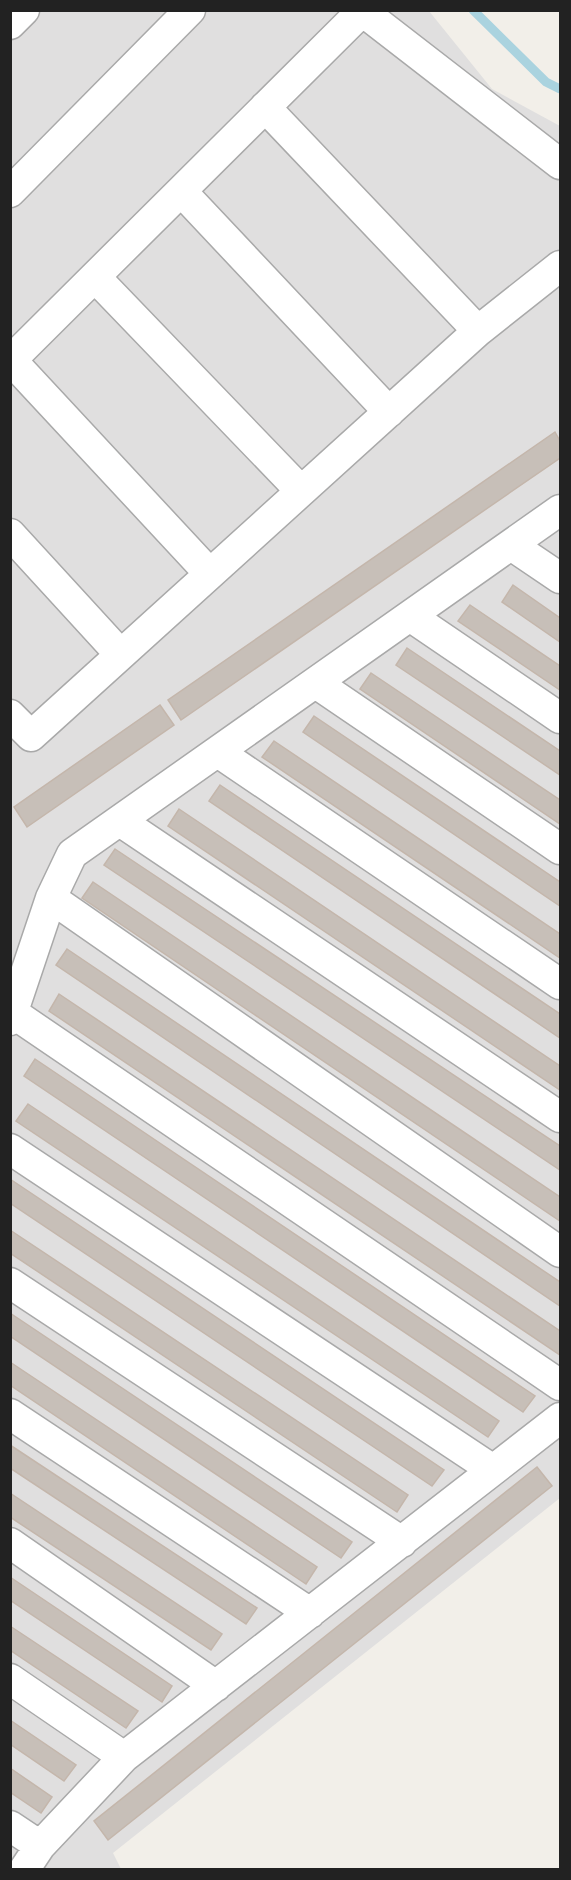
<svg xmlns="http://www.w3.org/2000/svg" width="571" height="1880" font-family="'Titillium Web',sans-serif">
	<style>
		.residential { fill: #e0dfdf }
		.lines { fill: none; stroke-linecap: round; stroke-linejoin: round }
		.stream { stroke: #aad3df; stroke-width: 9 }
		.building { fill: #c7bfb8; stroke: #c4b6ab; stroke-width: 1.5 }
		.minor-casing { stroke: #a9a9a9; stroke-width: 33 }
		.minor { stroke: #fff; stroke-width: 30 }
	</style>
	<rect width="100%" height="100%" fill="#f2efe9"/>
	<path class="residential" d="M11,11H429L492,89L560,126V1498L113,1853L121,1869L11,1870Z"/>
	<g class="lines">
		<path class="stream" d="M473,10L546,82L560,89"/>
	</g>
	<path class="building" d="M555,432L560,441V458L181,720L168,700Z
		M513,585L560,618V642L502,602Z
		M470,605L560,666V690L458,621Z
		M407,648L560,751V775L396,665Z
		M371,673L560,800V824L360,689Z
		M160,705L174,725L27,827L14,807Z
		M314,716L560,882V906L303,732Z
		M274,741L560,934V958L262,757Z
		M220,785L560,1014V1038L209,801Z
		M179,809L560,1066V1090L168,826Z
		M115,849L560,1146V1170L104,865Z
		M93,882L560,1197V1221L82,898Z
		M67,949L560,1282V1306L56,965Z
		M59,994L560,1331V1355L49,1011Z
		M35,1059L535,1396L523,1412L24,1076Z
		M28,1104L499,1421L488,1437L16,1121Z
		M10,1179L444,1470L432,1486L10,1203Z
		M10,1230L408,1495L397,1512L10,1253Z
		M10,1313L352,1542L341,1558L10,1336Z
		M10,1362L317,1567L306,1584L10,1385Z
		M10,1445L257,1608L246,1624L10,1468Z
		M537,1467L552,1486L108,1840L94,1821Z
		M10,1493L222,1634L211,1650L10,1517Z
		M10,1577L172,1686L162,1702L10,1600Z
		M10,1626L138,1711L126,1728L10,1650Z
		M10,1720L76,1765L64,1781L10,1744Z
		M10,1768L52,1797L41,1813L10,1792Z"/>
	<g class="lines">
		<defs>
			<path id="minor" d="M361,10L560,164
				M10,24L24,10
				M265,107L478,331
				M181,191L389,412
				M10,192L190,10
				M95,277L301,491
				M11,360L210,574
				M10,361L362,11
				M10,534L120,654
				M511,545L560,578
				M410,616L560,718
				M316,683L560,849
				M10,715L31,736L478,331L560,266
				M218,752L560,984
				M120,821L560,1117
				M51,898L560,1252
				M13,1013L560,1385
				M10,1020L51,898L72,854L560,510
				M10,1149L493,1470
				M10,1283L402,1542
				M10,1414L310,1613
				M10,1543L216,1686
				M10,1679L124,1757
				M10,1826L40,1846
				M24,1870L40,1846L124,1757L560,1418"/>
		</defs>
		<use href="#minor" class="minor-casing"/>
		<use href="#minor" class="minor"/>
	</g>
	<rect width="571" height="1880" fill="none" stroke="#222222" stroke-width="24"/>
</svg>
